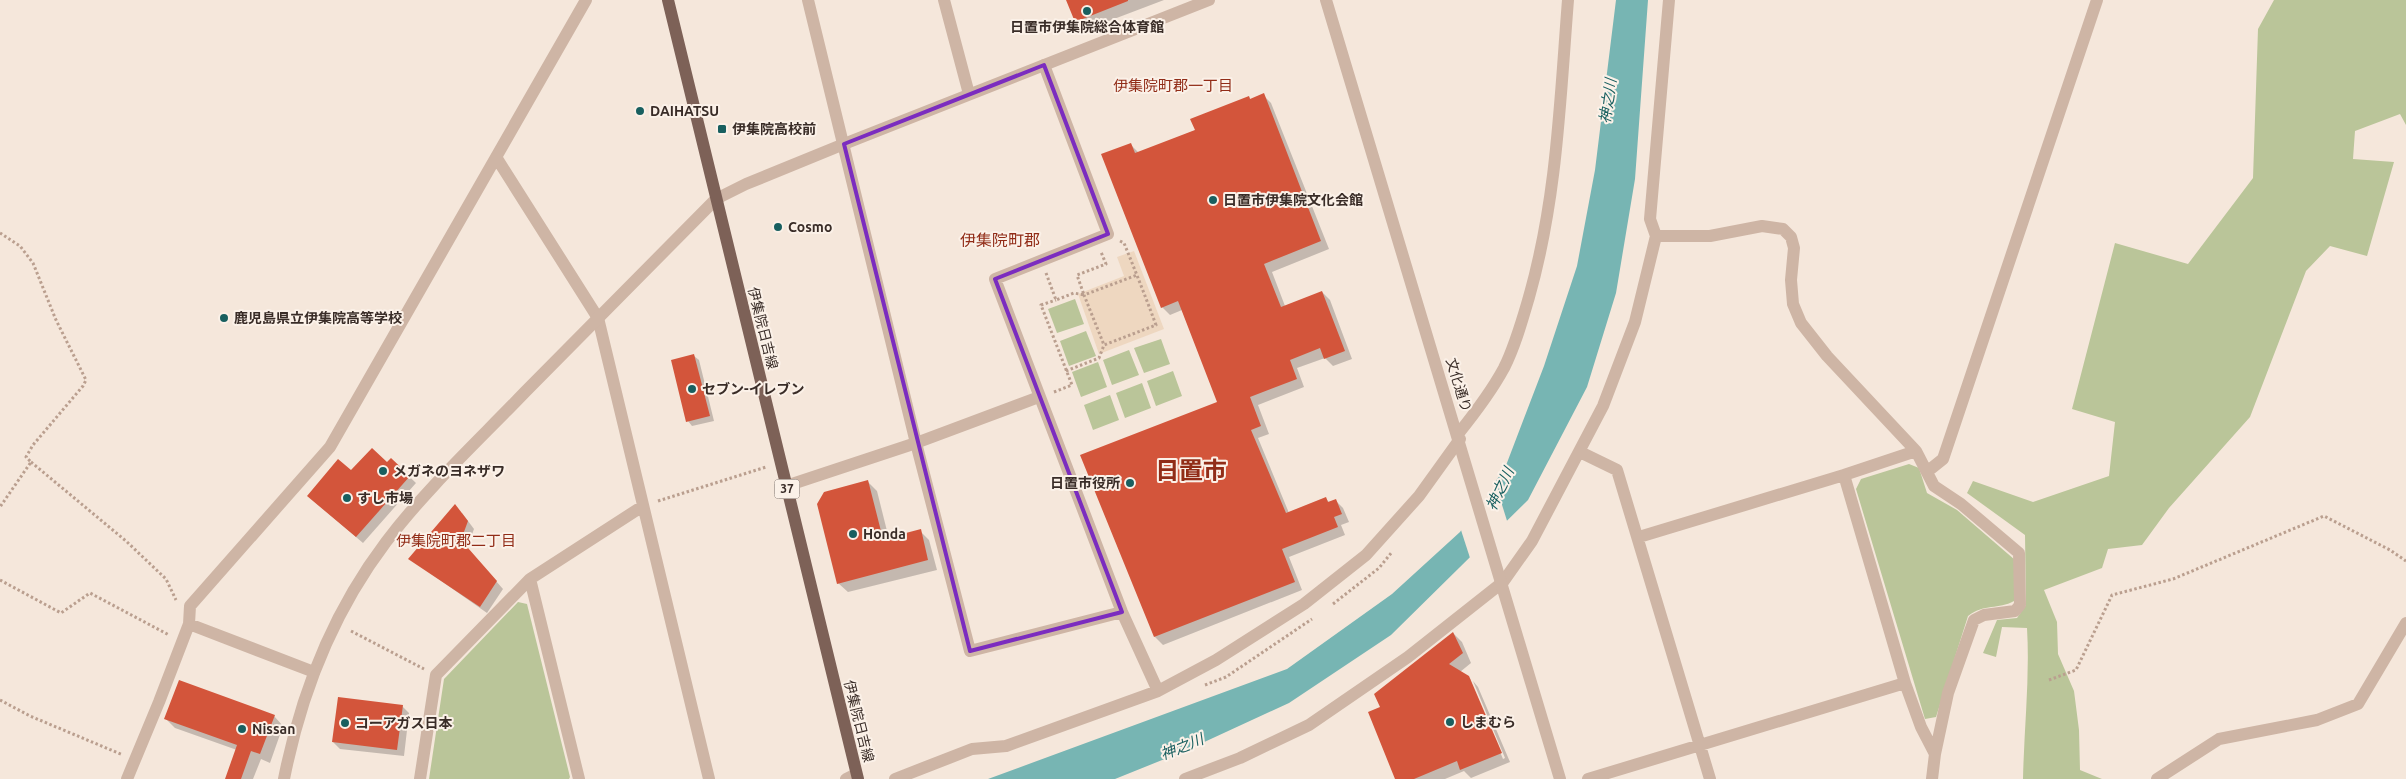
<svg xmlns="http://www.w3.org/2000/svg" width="2406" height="779" font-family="Ubuntu,'Noto Sans JP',sans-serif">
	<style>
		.green { fill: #bac599 }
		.plaza { fill: #eed7c0 }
		.water { fill: #77b5b3 }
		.pier { fill: #f5e7db }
		.shadow { fill: #0003 }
		.building { fill: #d3553b }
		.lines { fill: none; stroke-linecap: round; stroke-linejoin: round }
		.path { stroke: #ba9f8f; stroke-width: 3; stroke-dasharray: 2.5 2.5; stroke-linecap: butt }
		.minor { stroke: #ceb5a5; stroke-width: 12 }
		.tertiary { stroke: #ceb5a5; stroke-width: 12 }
		.primary { stroke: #7d6157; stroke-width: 12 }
		.marked { fill: none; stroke: #7b2cbf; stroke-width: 4; stroke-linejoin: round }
		.poi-dot { fill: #185f5f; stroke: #fbf1e8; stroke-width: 2 }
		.labels { text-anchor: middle; stroke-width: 4; stroke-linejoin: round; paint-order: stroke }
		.shield { fill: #fbf1e8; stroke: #736761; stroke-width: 1 }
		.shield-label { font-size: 12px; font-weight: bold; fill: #392c27 }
		.poi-label { font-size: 14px; font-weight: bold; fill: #392c27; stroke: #fbf1e8; text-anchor: start }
		.street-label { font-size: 14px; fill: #392c27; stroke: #fbf1e8 }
		.neighbourhood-label { font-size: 15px; fill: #912c17; stroke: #fbf1e8 }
		.water-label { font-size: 15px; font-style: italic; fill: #185f5f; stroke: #fbf1e8 }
		.quarter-label { font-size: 16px; fill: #912c17; stroke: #fbf1e8 }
		.town-label { font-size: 24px; font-weight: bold; fill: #912c17; stroke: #fbf1e8 }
	</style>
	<rect width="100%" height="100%" fill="#f5e7db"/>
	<path class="green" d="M2274,0H2406V125L2400,114L2355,131L2353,159L2394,162L2367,256L2330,246L2306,271L2250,417L2169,508L2142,545L2108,549L2102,568L2044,590L2057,622L2058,654L2074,691L2079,730L2080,770L2102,779H2023C2024,729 2030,678 2027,628L2002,627L1996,657L1983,653L1997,620L2017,618L2026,605L2025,535L1967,493L1973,481L2033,502L2109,476L2115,422L2072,409L2115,243L2188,264L2253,178L2258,29Z
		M1075,299L1084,324L1057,333L1048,309Z
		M1086,331L1096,356L1069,366L1060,341Z
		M1161,339L1170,364L1144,373L1134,348Z
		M1129,350L1139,375L1112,385L1103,360Z
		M1098,362L1107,387L1081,397L1072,372Z
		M1173,371L1182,396L1156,406L1147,381Z
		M1142,383L1151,408L1125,418L1116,393Z
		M1110,395L1119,420L1093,430L1084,405Z
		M1909,464L1919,468L1927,493L1957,510L2015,560L2014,601C1998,610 1985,603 1968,616L1936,717L1925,719L1856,489L1861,479Z
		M518,602L527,604L570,777L569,779H429L444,679Z"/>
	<path class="plaza" d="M1134,251L1164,329L1099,354L1078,294L1124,276L1117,257Z"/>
	<path class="water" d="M1616,0H1648L1635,179L1616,293L1587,387L1528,500L1391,635L1289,703L1187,750L1115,779H988L1287,669L1392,594L1460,532L1505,468L1544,366L1577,266L1595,170Z"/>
	<path class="pier" d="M1494,479L1508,524L1471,561L1460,527Z"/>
	<path class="shadow" d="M1068,0H1164L1085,30L1076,21Z
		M1263,95L1271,103L1329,249L1272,272L1285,306L1322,292L1330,300L1352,359L1333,366L1325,358L1297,368L1304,387L1258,405L1269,434L1258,438L1289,513L1326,499L1329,502L1335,500L1343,508L1349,522L1341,525L1345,535L1289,557L1302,590L1163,645L1155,637L1218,402L1182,310L1170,315L1162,307L1130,144L1139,153L1196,130L1249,97L1251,100Z
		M694,356L699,360L714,421L692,426L688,421Z
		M391,459L416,483L363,543L315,502L352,472L387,463Z
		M868,482L877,491L889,539L920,531L929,540L937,570L848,592L838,583Z
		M462,513L474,529L467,548L503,589L487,613L410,559Z
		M1453,633L1462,642L1471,663L1460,672L1471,680H1470L1503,759L1505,758L1473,681L1478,687L1510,762L1471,778L1464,771L1445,779H1397L1381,707Z
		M402,706L409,713L404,756L340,749L333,742Z
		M274,716L283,726L270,763L261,759L253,779H229L237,750L175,728L166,719Z"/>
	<path class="building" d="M1066,0H1128V1L1075,22Z
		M1264,93L1321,241L1264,264L1281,307L1322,291L1345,351L1324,359L1320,348L1290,360L1297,379L1250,397L1261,426L1251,430L1286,513L1326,497L1328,502L1336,499L1342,514L1334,517L1338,527L1282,549L1295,582L1154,637L1080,455L1217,402L1178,301L1161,308L1101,154L1131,143L1135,153L1195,130L1190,119L1249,96L1250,99Z
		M694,354L710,416L686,422L671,360Z
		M372,448L387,462L391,458L410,476L356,537L307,496L338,459L351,470Z
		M868,480L883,539L921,529L928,560L837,584L817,504L824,492Z
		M455,504L468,521L461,540L497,581L480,607L408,559Z
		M1453,632L1463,653L1449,664L1469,676L1502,753L1460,770L1457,761L1414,779H1395L1368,712L1380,707L1374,694Z
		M179,680L275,715L260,754L251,751L241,779H225L237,745L164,719Z
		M338,697L403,705L397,750L332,742Z"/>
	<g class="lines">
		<path class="path" d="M0,233L20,246L33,263L56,320L86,380L83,386L33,445L26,457L31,462L0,507
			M1120,241L1124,243C1135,270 1146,298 1156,325L1104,345L1084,295L1137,275
			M1046,273L1056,300L1074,293L1084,295L1077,275L1106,264L1101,252
			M1066,371L1099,358L1104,345
			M1054,392L1072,385L1041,305L1056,300
			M31,462L126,541L166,579L176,600
			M658,501L766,467
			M0,580L61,613L90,593L169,635
			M1333,604L1379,568L1392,552
			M351,631L424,669
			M2049,680L2076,670L2112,595L2173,579L2324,516L2390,550L2406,561
			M1205,685L1226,677L1312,619
			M0,700L30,716L123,755"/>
		<path class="minor" d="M808,0L916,443L970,651L1122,612
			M944,0L969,94
			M1044,65L1108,234L995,279L1122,612L1158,691
			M496,157L598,318L709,779
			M1656,236H1710L1762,226L1783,229L1791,237L1794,248L1791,280L1793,304L1801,323L1827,356L1916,451L1934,486L1961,504L2019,553L2020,605L2015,611L1984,615L1974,620L1948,693L1935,754
			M1458,434C1475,413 1491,392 1504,368C1515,346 1522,321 1529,297C1557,199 1560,100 1568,0
			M1580,452L1617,470L1710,779
			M1928,471L1943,459L2097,0
			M1639,537L1844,475L1916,451
			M530,579L579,779
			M189,624L314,672
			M1905,683L1921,727L1935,754L1932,779
			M127,779L159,702L189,624L190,606L330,447L586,0
			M420,779L436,675L530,579L643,506
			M846,779L856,774
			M895,779L972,749L1006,746L1158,691L1216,660L1304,604L1366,555L1419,496L1460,439
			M1185,779L1240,758L1309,725L1408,657L1503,582L1532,541L1603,406L1635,322L1656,236L1650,219L1669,0
			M1588,779L1905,683L1844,475
			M2157,779L2219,739L2317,720L2358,704L2406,623"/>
		<path class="tertiary" d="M1326,0L1560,779
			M786,486L916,443L1039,397
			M284,779C301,693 333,612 386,542C427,488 478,441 525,392C589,328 652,263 716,199L746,184L844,144L1209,0"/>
		<path class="primary" d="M668,0L858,779"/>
	</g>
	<path class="marked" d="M1044,65L1108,234L995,279L1122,612L970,651L844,144Z"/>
	<g class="poi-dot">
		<circle cx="1087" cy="11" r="5"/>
		<circle cx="640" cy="111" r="5"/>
		<rect x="717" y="124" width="10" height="10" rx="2.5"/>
		<circle cx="1213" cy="200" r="5"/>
		<circle cx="778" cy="227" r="5"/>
		<circle cx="224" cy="318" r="5"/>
		<circle cx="692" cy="389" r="5"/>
		<circle cx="383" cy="471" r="5"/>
		<circle cx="1130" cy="483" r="5"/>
		<circle cx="347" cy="498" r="5"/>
		<circle cx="853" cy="534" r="5"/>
		<circle cx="1450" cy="722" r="5"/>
		<circle cx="345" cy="723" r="5"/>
		<circle cx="242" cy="729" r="5"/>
	</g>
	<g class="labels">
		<rect class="shield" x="774.5" y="479.5" width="25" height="19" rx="4"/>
		<g class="shield-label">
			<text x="787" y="493">37</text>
		</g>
		<g class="poi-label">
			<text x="1087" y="32" text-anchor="middle">日置市伊集院総合体育館</text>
			<text x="650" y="116">DAIHATSU</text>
			<text x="732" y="134">伊集院高校前</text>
			<text x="1223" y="205">日置市伊集院文化会館</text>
			<text x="788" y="232">Cosmo</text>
			<text x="234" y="323">鹿児島県立伊集院高等学校</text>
			<text x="702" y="394">セブン-イレブン</text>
			<text x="393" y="476">メガネのヨネザワ</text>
			<text x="1120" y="488" text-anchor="end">日置市役所</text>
			<text x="357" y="503">すし市場</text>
			<text x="863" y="539">Honda</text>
			<text x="1460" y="727">しまむら</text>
			<text x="355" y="728">コーアガス日本</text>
			<text x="252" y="734">Nissan</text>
		</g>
		<g class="street-label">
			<text transform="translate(763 328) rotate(76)" y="5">伊集院日吉線</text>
			<text transform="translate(1459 385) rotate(73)" y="5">文化通り</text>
			<text transform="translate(859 721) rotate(76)" y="5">伊集院日吉線</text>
		</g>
		<g class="neighbourhood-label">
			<text x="1173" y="91">伊集院町郡一丁目</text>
			<text x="456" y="546">伊集院町郡二丁目</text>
		</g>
		<g class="water-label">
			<text transform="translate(1608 101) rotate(-82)" y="5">神之川</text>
			<text transform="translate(1500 489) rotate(-65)" y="5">神之川</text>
			<text transform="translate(1182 747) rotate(-22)" y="5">神之川</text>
		</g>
		<g class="quarter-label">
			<text x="1000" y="246">伊集院町郡</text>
		</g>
		<g class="town-label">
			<text x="1191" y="479">日置市</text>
		</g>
	</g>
</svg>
